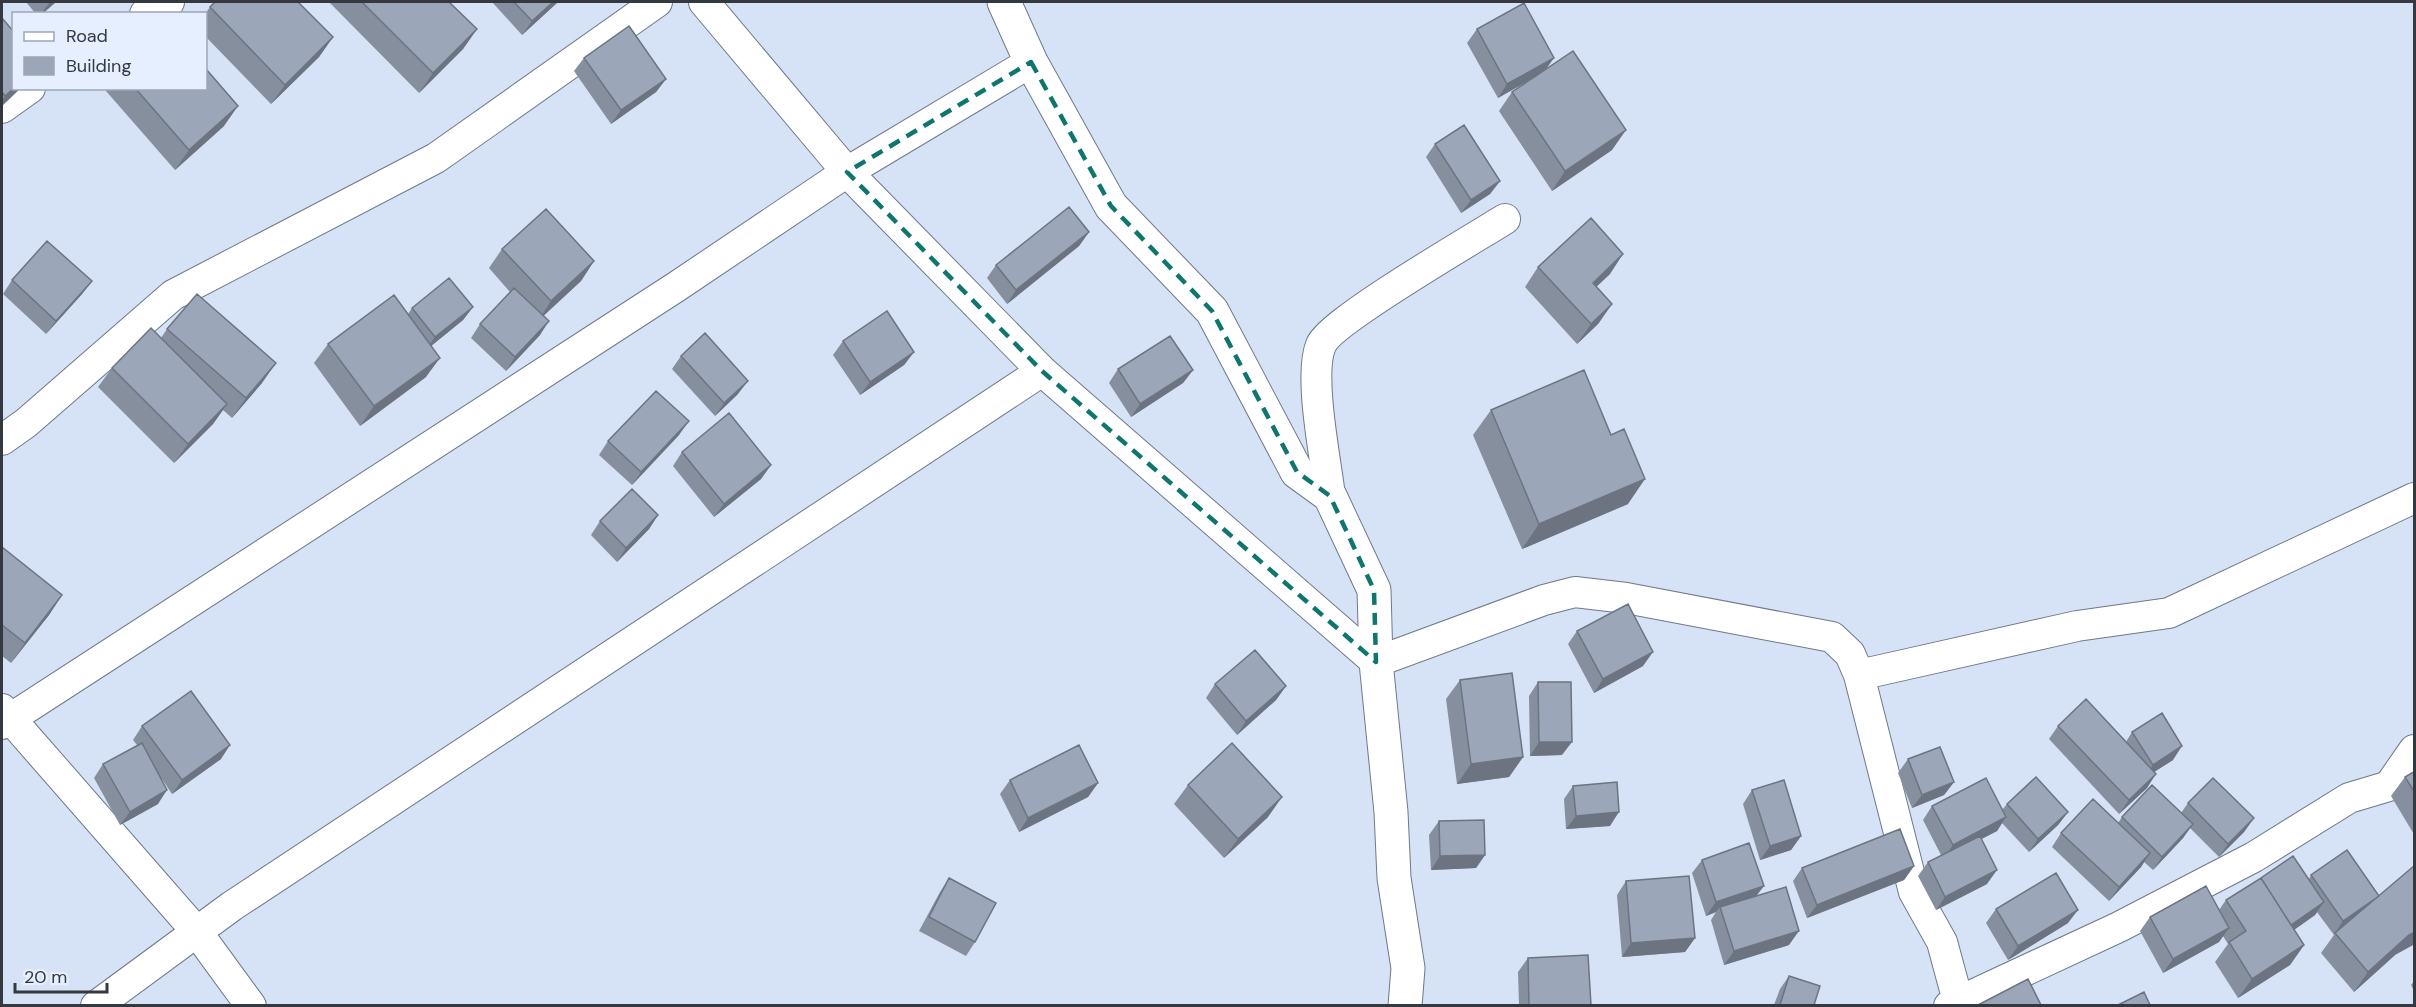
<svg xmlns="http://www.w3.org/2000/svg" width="2416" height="1007" font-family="'DM Sans',sans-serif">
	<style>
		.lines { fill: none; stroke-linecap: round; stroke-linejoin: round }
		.street-casing { stroke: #6e798a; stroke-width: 32 }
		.secondary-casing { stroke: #6e798a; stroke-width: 35 }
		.street { stroke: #fff; stroke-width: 30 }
		.secondary { stroke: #fff; stroke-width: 33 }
		.wall { fill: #858f9e }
		.shaded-wall { fill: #6c7481 }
		.building { fill: #9ba6b8; stroke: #6c7481; stroke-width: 1.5 }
		.marked { fill: none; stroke: #0f766e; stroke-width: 4.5; stroke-dasharray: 12 8; stroke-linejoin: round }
	</style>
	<rect width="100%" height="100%" fill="#d6e2f5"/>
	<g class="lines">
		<defs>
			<path id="street" d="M704,2L847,172L1042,371L1376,662L1544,600L1575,592L1626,598L1832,637L1850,654L1859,675L1914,892L1942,942L1958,1001
				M145,14L169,2
				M2,108L30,88
				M2,440L26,423L173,295L436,158L657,2
				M1330,496C1326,461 1308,375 1321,345C1331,321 1475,238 1505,219
				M1859,675L2077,626L2169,613L2414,498
				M2,709L197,932L251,1006
				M2,724L676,287L847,172L1031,62
				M96,1006L232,906L1042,371
				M1949,1006L2119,927L2254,857L2349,798L2389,786L2414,750"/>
			<path id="secondary" d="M1004,2L1031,62L1111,206L1212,311L1297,472L1330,496L1374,590L1376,662L1391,812L1394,878L1408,968L1405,1006"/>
		</defs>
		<use href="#street" class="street-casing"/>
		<use href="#secondary" class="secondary-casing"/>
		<use href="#street" class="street"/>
		<use href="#secondary" class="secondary"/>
	</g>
	<path class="wall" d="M26,2H56L42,14H36Z
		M329,2H449L477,29L463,49L419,93Z
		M492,2H558L522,35Z
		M210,7L333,37L319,57L271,104L206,37L205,14Z
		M2,18L14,88L2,106Z
		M1477,29L1546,69L1612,150L1552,191L1499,111L1512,92L1532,78L1498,98L1467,43Z
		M584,58L666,79L656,92L611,124L574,71Z
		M108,88H206L224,126L175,170L106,91Z
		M1435,144L1500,181L1490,194L1461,213L1426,157Z
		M1089,232L1079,246L1007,304L987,278L996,265Z
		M502,249L594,261L581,281L543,316L540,335L506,371L471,338L480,324L510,292L489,268Z
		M1538,267L1610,274L1596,287L1612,304L1598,324L1577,344L1525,287Z
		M12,280L92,281L82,294L46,334L3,294Z
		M473,307L463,320L431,346L426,377L360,426L314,363L328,344L408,314L412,308Z
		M167,329L262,383L232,418L223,410L213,424L174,463L98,387L112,368L161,338Z
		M843,341L914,352L904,365L860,395L833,355Z
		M681,356L738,394L715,416L672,369Z
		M1118,369L1193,370L1183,383L1131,417L1109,383Z
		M1491,410L1628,504L1522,549L1473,435Z
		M679,435L632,485L599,455L608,441Z
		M682,452L771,465L761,479L714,517L673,466Z
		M658,515L649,529L617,562L591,535L600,521Z
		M2,547L62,595L49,615L11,663L2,656Z
		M1577,631L1643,666L1594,693L1568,644Z
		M1460,680L1523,757L1509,777L1457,784L1446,699Z
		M1538,682L1562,755L1530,756L1529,696Z
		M1215,684L1286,686L1276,700L1237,735L1206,698Z
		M142,726L221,759L172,794L162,779L158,804L120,825L94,778L103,764L137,745L133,740Z
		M2058,726L2126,742L2132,732L2173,760L2154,772L2147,788L2119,814L2049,739Z
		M1908,759L1954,782L1944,795L1912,808L1898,773Z
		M2415,771V836L2391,796L2405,777Z
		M1010,780L1098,783L1088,797L1019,832L1000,794Z
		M1188,785L1268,817L1224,858L1174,804Z
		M1573,786L1610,826L1566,829L1564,799Z
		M1752,790L1801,836L1791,850L1760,860L1743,804Z
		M2188,803L2254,818L2244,832L2219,857L2190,828L2183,838L2153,870L2144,862L2141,867L2109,901L2052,847L2061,833L2118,823L2122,817L2181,813Z
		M2007,804L2068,812L2058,825L2029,852L2002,823L1997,831L1981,839L1987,884L1936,910L1918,876L1928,862L1941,855L1923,820L1932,806L2002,810Z
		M1439,821L1485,855L1476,868L1431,870L1429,835Z
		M1702,860L1757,895L1789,945L1724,965L1711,920L1716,912L1706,916L1692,873Z
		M1914,866L1904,880L1807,918L1793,881L1802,868Z
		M2311,875L2379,896L2395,955L2354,992L2321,953L2334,935L2317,912L2315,915L2294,930L2304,945L2290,965L2238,998L2215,962L2228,944L2223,936L2219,942L2163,973L2140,931L2150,917L2219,910L2226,900L2309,879Z
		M949,878L975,942L966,956L919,931L940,892Z
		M1626,881L1695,938L1685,952L1622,957L1617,895Z
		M1996,909L2068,923L2008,960L1986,923Z
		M1528,958L1591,1005H1519L1518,972Z
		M1789,976L1814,1005H1774L1780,989Z
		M2415,980V993L2411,985Z"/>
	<path class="shaded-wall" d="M50,2H56L42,14H41Z
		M553,2H558L522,35L532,21Z
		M477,29L463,49L419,93L433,73Z
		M333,37L319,57L271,104L285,85Z
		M1554,58L1544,72L1498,98L1507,84Z
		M666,79L656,92L611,124L621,110Z
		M14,88H21L2,106V101L5,96Z
		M238,106L224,126L175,170L189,150Z
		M1626,130L1612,150L1552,191L1565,171Z
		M1500,181L1490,194L1461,213L1471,200Z
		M1089,232L1079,246L1007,304L1016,290Z
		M1623,254L1610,274L1579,303L1593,283Z
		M594,261L581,281L538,321L551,301Z
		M92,281L82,294L46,334L56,321Z
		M1612,304L1598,324L1577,344L1591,324Z
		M473,307L463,320L425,351L435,337Z
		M549,321L540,335L506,371L515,357Z
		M914,352L904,365L860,395L870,382Z
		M440,358L426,377L360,426L374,406Z
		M276,363L262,383L232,418L246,398Z
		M1193,370L1183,383L1131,417L1140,404Z
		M748,381L738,394L715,416L724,403Z
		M227,404L213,424L174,463L188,444Z
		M689,421L679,435L632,485L641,472Z
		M771,465L761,479L714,517L724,504Z
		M1645,479L1628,504L1522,549L1539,524Z
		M658,515L649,529L617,562L626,548Z
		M62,595L49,615L11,663L25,643Z
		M1653,652L1643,666L1594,693L1603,679Z
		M1286,686L1276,700L1237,735L1246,721Z
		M1539,742H1572L1562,755L1530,756Z
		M230,745L221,759L172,794L182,780Z
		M2182,746L2173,760L2143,779L2153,765Z
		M1523,757L1509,777L1457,784L1471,764Z
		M2156,774L2147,788L2119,814L2129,800Z
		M1954,782L1944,795L1912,808L1922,795Z
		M1098,783L1088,797L1019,832L1028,818Z
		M167,790L158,804L120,825L130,812Z
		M1282,797L1268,817L1224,858L1238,839Z
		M1619,812L1610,826L1566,829L1576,816Z
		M2068,812L2058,825L2029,852L2038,839Z
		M2006,817L1997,831L1943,859L1953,845Z
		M2254,818L2244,832L2219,857L2228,844Z
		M2193,824L2183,838L2153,870L2162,857Z
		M1801,836L1791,850L1760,860L1770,846Z
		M2150,853L2141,867L2109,901L2119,887Z
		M1485,855L1476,868L1431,870L1440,856Z
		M1914,866L1904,880L1807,918L1817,905Z
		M1997,870L1987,884L1936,910L1945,897Z
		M1764,886L1754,899L1720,907L1716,912L1706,916L1716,902Z
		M2379,896L2335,933L2343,921Z
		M2324,902L2315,915L2281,939L2290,925Z
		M2078,910L2068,923L2008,960L2018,946Z
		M2229,928L2219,942L2163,973L2173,959Z
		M1799,931L1789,945L1724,965L1734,951Z
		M2415,932V944L2395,955L2354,992L2368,972L2409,935Z
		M1695,938L1685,952L1622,957L1631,943Z
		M2304,945L2290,965L2238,998L2252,979Z"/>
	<path class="building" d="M215,2H298L333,37L285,85L210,7Z
		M362,2H449L477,29L433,73Z
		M514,2H553L532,21Z
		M1524,3L1554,58L1507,84L1477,29Z
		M2,18L14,32V88L5,96L2,92Z
		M629,26L666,79L621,110L584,58Z
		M1573,51L1626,130L1565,171L1512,92Z
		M206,69L238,106L189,150L135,88H206Z
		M1464,125L1500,181L1471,200L1435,144Z
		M1069,207L1089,232L1016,290L996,265Z
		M546,209L594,261L551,301L502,249Z
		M1591,218L1623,254L1593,283L1612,304L1591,324L1538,267Z
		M47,241L92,281L56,321L12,280Z
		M449,278L473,307L435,337L412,308Z
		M514,288L549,321L515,357L480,324Z
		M197,294L276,363L246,398L167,329Z
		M394,295L440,358L374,406L328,344Z
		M887,311L914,352L870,382L843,341Z
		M151,328L227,404L188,444L112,368Z
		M705,333L748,381L724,403L681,356Z
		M1170,336L1193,370L1140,404L1118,369Z
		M1584,370L1611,435L1624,429L1645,479L1539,524L1491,410Z
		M656,391L689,421L641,472L608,441Z
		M729,413L771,465L724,504L682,452Z
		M632,489L658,515L626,548L600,521Z
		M2,547L62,595L25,643L2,625Z
		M1628,604L1653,652L1603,679L1577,631Z
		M1255,650L1286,686L1246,721L1215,684Z
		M1512,673L1523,757L1471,764L1460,680Z
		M1538,682H1571L1572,742H1539Z
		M191,691L230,745L182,780L142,726Z
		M2086,699L2156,774L2129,800L2058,726Z
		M2162,713L2182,746L2153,765L2132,732Z
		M142,743L167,790L130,812L103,764Z
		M1232,743L1282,797L1238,839L1188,785Z
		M1079,745L1098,783L1028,818L1010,780Z
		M1940,747L1954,782L1922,795L1908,759Z
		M2415,771V793L2405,777Z
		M2036,777L2068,812L2038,839L2007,804Z
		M1986,778L2006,817L1953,845L1932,806Z
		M2213,778L2254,818L2228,844L2188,803Z
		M1784,780L1801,836L1770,846L1752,790Z
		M1617,782L1619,812L1576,816L1573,786Z
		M2152,785L2193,824L2162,857L2122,817Z
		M2093,799L2150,853L2119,887L2061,833Z
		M1484,820L1485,855L1440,856L1439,821Z
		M1900,829L1914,866L1817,905L1802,868Z
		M1980,836L1997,870L1945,897L1928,862Z
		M1749,843L1764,886L1716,902L1702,860Z
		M2347,850L2379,896L2343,921L2311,875Z
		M2293,856L2324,902L2291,925L2261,878Z
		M2415,865V932L2409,935L2368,972L2335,933Z
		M2056,873L2078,910L2018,946L1996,909Z
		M1689,876L1695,938L1631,943L1626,881Z
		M949,878L996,903L975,942L929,917Z
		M2261,878L2304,945L2252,979L2229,942L2246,931L2226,900Z
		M2206,886L2229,928L2173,959L2150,917Z
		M1786,887L1799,931L1734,951L1720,907Z
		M1588,955L1591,1005H1529L1528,958Z
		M1789,976L1820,986L1814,1005H1780Z
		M2028,979L2041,1005H1978Z
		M2144,992L2150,1005H2118Z"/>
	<path class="marked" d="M1031,62L1111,206L1212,311L1297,472L1330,496L1374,590L1376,662L1042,371L847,172Z"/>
	<rect width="2416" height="1007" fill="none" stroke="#343940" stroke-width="6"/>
	<rect x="12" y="12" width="195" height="78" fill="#e5efff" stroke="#9ea6b3" stroke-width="1.5"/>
	<rect x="24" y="32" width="30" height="9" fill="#ffffff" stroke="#9ea6b3" stroke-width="1.5"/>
	<text x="66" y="42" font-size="18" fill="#343940">Road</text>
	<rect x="24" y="57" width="30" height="18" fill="#9ba6b8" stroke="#9ea6b3" stroke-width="1.5"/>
	<text x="66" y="72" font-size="18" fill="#343940">Building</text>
	<path d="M15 983v9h92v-9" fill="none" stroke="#343940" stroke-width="3"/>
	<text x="24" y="983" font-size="18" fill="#343940" stroke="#e5efff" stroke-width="4.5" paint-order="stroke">20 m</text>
</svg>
